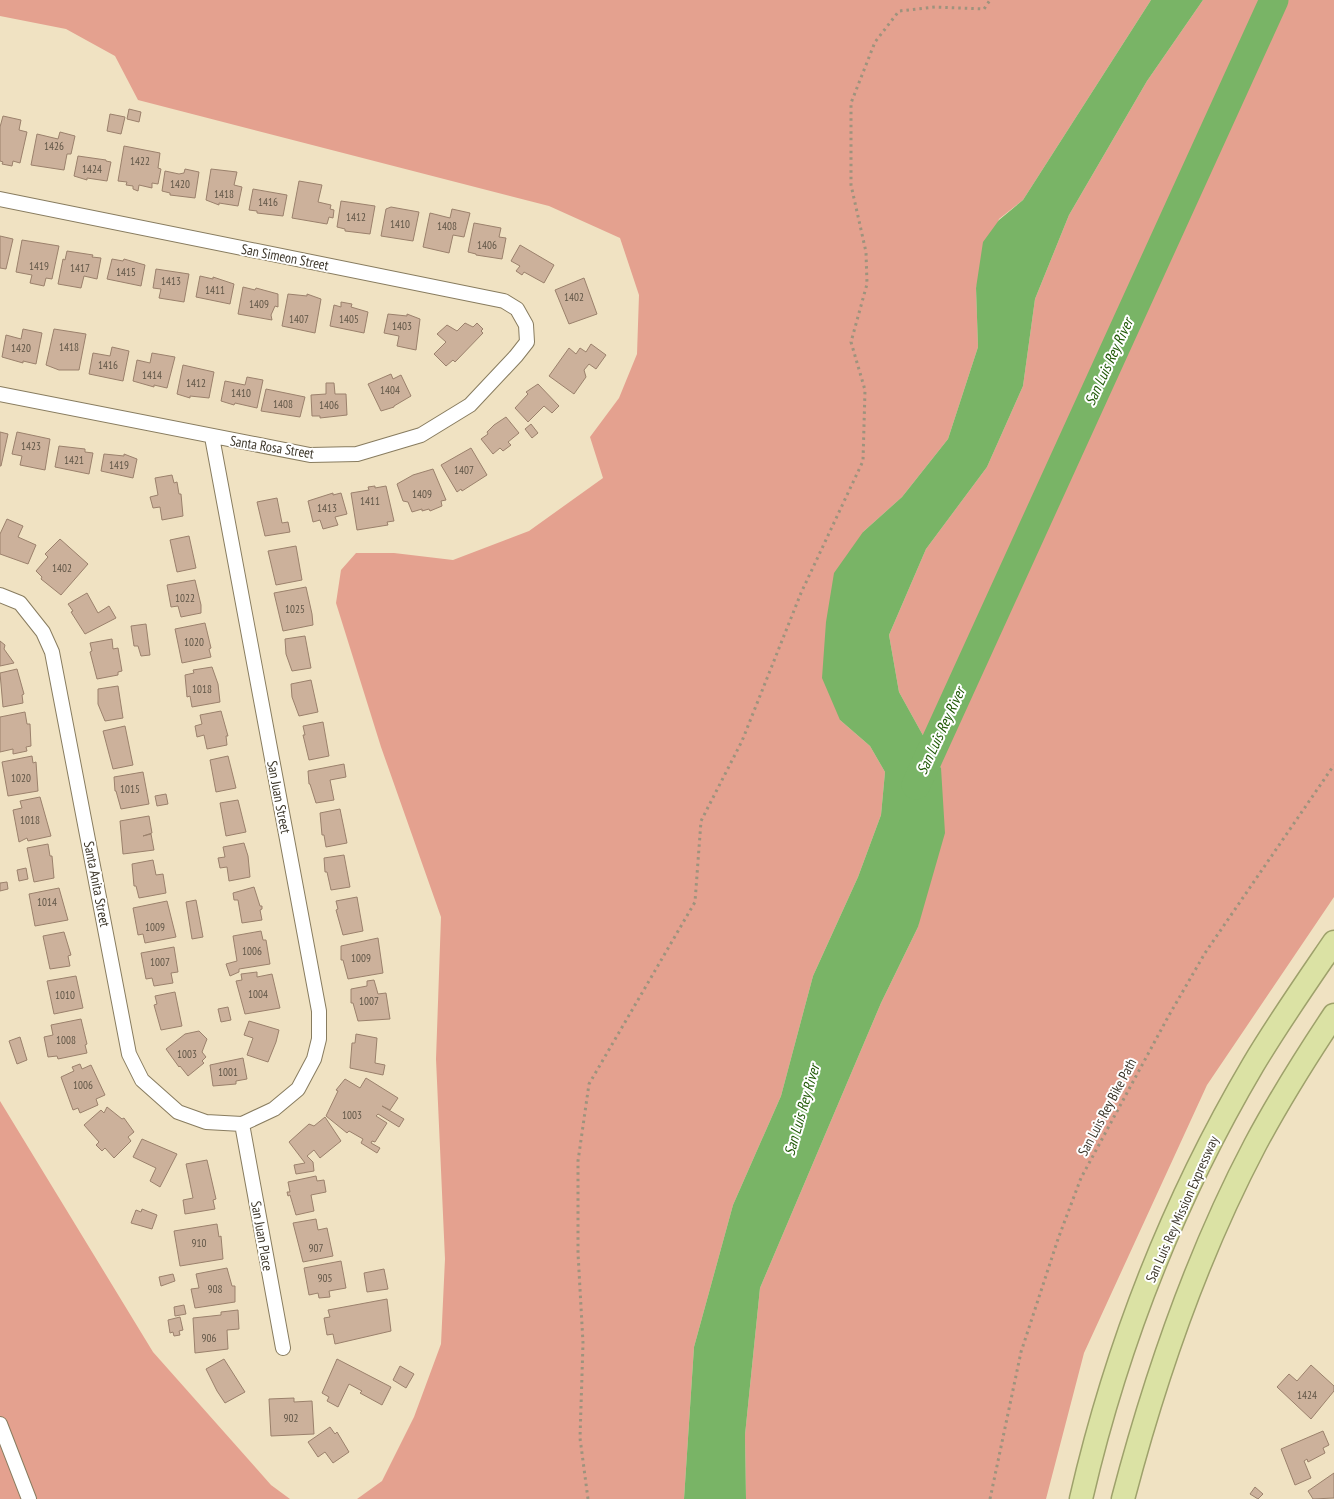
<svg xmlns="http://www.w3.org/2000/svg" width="1334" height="1499" font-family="'PT Sans Narrow',sans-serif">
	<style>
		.green { fill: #e4a18f }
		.water { fill: #79b466 }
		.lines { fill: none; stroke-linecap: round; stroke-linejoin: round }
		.river { stroke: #79b466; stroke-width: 29 }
		.building { fill: #ccb19b; stroke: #9b816c }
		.minor-casing { stroke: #887c5f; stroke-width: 16 }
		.trunk-casing { stroke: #9ea16b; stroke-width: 25 }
		.path { stroke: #9e937d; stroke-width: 3; stroke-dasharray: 2.5 4; stroke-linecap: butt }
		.minor { stroke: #fff; stroke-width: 14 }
		.trunk { stroke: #dbe2a4; stroke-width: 22 }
		.labels { text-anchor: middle; stroke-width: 4; stroke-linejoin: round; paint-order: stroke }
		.number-label { font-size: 11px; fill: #615647 }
		.street-label { font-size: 14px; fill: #3d372b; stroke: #fff }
		.water-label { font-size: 15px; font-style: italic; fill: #215a07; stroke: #fff }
	</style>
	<rect width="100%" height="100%" fill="#f0e2c2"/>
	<path class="green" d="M0,0H1151L1023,200L999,219L976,288L978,347L948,439L902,497L863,532L840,720L870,746L885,772L881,815L858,877L813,976L781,1096L733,1205L694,1347L684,1499H357L382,1481L414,1417L441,1344L445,1259L436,1059L441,917L381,747L336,603L341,570L356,553H394L453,560L529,531L603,478L590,437L619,398L637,354L639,295L620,238L549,206L138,100L115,56L66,29L0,16Z
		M1203,0H1334V897L1207,1085L1084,1353L1046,1499H746L745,1435L760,1288L881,1003L918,927L941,768L899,692L889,635L926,549L987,467L1023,386L1035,299L1069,215L1147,81Z
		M0,1101L153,1352L271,1485L290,1499H0Z"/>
	<path class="water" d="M1151,0H1203L1147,81L1069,215L1035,299L1023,386L987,467L926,549L889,635L899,692L941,768L945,833L918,927L881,1003L760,1288L745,1435L746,1499H684L694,1347L733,1205L781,1096L813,976L858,877L881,815L885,772L870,746L840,720L822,678L826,622L834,573L863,532L902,497L948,439L978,347L976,288L983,242L999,220L1023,200Z"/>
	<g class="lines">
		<path class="river" d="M916,785L1274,0"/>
	</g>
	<path class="building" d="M129,109L141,112L139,122L127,119Z
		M110,114L125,117L121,134L107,131Z
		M3,116L21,120L19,130L27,132L20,163L13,161L12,166L2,164L3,162L0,161V127Z
		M60,132L75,136L71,154H67L64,170L31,165L37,134L58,139Z
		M124,146L160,153L158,168L161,169L158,184L152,183V188L139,185L138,191L133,189V186L126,185L127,182L118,181Z
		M78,156L106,160V161L111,162L107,181L87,178V180L74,176Z
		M185,169L199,172L195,198L170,195V193L162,191L165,171L179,174L184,173Z
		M211,169L237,172L234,185L242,187L238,206L219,203V205L206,200Z
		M299,181L322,185L318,202L331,205L330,209L334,210L333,218L329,217L327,224L292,218Z
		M253,189L287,195L283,216L257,213V211L249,210Z
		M341,201L375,206L370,234L345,231V229L337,227Z
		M391,207L419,212L413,241L381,236L386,209Z
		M452,209L470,213L464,237L453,235L449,253L423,247L430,213L450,218Z
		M474,223L501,228L499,237L506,238L502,259L476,255V254L468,252Z
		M0,236L13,239L6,269L0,268Z
		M22,240L59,246L52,279L46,278L44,286L30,283L32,275L16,272Z
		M520,245L554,265L544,283L524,272L522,275L516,271L520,266L511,261Z
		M67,251L93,255L92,257L101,258L97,279L84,276L81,288L58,284L63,259L65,260Z
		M112,259L123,261L124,259L145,265L141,286L107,279Z
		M156,269L189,274L184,302L159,298L161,289L153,288Z
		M200,276L213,279V277L234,284L230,304L196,297Z
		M584,278L597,314L569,324L555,290Z
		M243,287L255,290L256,288L278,294V307L275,306L271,315L272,320L238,314Z
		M288,294L307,296V294L321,299L315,333L282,326Z
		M341,302L352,304L351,307L368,312L364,333L330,326L334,305L341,307Z
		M388,314L407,316V314L420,319L416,350L397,346L399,336L384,333Z
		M465,323L473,327L477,323L483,329L481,331L483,333L455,362L453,360L446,366L434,354L446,342L437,334L447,325L457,331Z
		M23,329L42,333L36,364L23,361V363L2,357L6,335L21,339Z
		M54,329L86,334L79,370H59L46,365Z
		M591,344L606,355L596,369L589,364L584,370L586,377L574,394L549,376L569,348L576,354L580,348L586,352Z
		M112,347L129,351L123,381L89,374L93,353L110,356Z
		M152,353L175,357L167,388L154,385V387L133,381L137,360L150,363Z
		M183,365L214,372L209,398L190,396V398L177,394Z
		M391,374L393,379L401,375L411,396L394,406V407L381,411L368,384Z
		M247,377L263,380L257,408L235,403L234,405L221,401L225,381L245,385Z
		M326,383H334L335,394H346L347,415L320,418V416H312L311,395L326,394Z
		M538,384L559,406L552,413L544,406L528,422L515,408L528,394L526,392Z
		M266,389L305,397L300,417L261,411Z
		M506,417L519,433L508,442L511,445L503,451L500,448L493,454L481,439L488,434L487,432L494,425Z
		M531,424L538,433L532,438L525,429Z
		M0,432L8,434L1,466H0Z
		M17,432L50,439L45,470L20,465L22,456L12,454Z
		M59,446L85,449V452L93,453L89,474L55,467Z
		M471,448L487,475L462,491L461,489L457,492L441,465Z
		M104,454L124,456V454L137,459L133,478L101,471Z
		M433,469L446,500L441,501L442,506L430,511L429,509L422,511V509L412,512L408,502L403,501L397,484L413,475Z
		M172,475L174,483L177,482L179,494H181L183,516L162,520L160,507L153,508L150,497L158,495L155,478Z
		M375,486V488L386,486L394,521L387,522L388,525L357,530L351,493L369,490L368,487Z
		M333,493V495L341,493L347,514L335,517L338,525L323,529L320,520L313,522L308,501Z
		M277,498L282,523L288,522L290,532L265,536L257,502Z
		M7,519L23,526L18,537L36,545L28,564L0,554V534Z
		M189,536L196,568L177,572L170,540Z
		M60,539L88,564L61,595L41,579L42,577L36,571L48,557L45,554Z
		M296,546L302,580L276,585L268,551Z
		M195,580L201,605V613L181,617L178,606L171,607L167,585Z
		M306,587L312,614L313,625L283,631L274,593Z
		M87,593L98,613L109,606L116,618L85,634L71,612L73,611L68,604Z
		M205,623L211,648L209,649L211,657L182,663L175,629Z
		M146,624L150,655L141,656L138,646H134L131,626Z
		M305,636L311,668L292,671L286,654L285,639Z
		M112,639L113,649L118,648L122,671L118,672V675L97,679L90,652L92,651L90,643Z
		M0,641L5,645L4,649L14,663L0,666Z
		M212,667L218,684L220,702L192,707L190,696L187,697L185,675L194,673L193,670Z
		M17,669L24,694L22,695L23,703L3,707L0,673Z
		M311,680L318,712L299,716L292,697L291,684Z
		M118,686L123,718L105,721L98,704V689Z
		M221,711L228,736H226L227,745L207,749L204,735L197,737L195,726L202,724L200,715Z
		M25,712L27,724H30L31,746L26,747L27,751L13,754V749L0,752V717Z
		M323,722L329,756L309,760L303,735H305L303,726Z
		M125,726L133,765L113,769L103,731Z
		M32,756L33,763L36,762L38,791L8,796L2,762Z
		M228,756L236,788L216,792L210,760Z
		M344,764L346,777L330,780L334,800L316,803L310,784H309L308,771Z
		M143,772L149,804L121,809L116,791H115L114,777Z
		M166,794L168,804L157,806L155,796Z
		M40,797L51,836L28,841L27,838L19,842L13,810L22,808L20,801Z
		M238,800L246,832L226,836L220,803Z
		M340,809L347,843L326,847L324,835H322L320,813Z
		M149,816L152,833L143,836L151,834L154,850L123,854L120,821Z
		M244,843L248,856L250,877L229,881L227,867L220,868L218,858L225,857L223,847Z
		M48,844L50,856H52L54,878L34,882L27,848Z
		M344,855L350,887L331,890L327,872H325L324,858Z
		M153,860L156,875L163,874L166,893L139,898L136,886H134L132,864Z
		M26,868L28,879L19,881L17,870Z
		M7,882L8,889L0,891V883Z
		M254,887L260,906H262V909L260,910L262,920L242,923L238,900H234L233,893Z
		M59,888L68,920L35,926L29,894Z
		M357,897L363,931L343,935L336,910L338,909L336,901Z
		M196,900L203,937L192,939L186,902Z
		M167,901L176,937L145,943L143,934L138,935L133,908Z
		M261,931L263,940H266L270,964L239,969V972L230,976L226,964L237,961L233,936Z
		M64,932L71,955L68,956L70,966L50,969L43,936Z
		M378,938L383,973L348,979L343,960H341V946Z
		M174,947L178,972L171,973L173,983L154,986L152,978L146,979L141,953Z
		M257,972V977L272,974L280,1008L245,1014L236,981L242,980L241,974Z
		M76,976L83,1008L54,1014L47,981Z
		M374,980L378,994L386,993L390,1019L358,1021L353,1003H351V989L367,986V981Z
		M175,992L182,1026L161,1030L154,1005L157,1004L155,996Z
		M228,1007L231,1020L221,1022L218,1009Z
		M81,1019L87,1044L85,1045L87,1053L58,1059L57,1056L48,1057L44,1037L53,1035L51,1025Z
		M249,1021L279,1030L276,1042L268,1062L247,1055L253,1038L244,1035Z
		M199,1031L207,1039L202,1052L206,1057L202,1061L204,1063L188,1076L180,1066L179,1067L166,1049L185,1034Z
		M356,1034L377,1038L375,1063L385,1065L383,1075L350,1068L352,1043H355Z
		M20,1037L27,1060L17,1064L9,1041Z
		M243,1058L247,1079L236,1081V1084L213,1086L210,1065Z
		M80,1064L82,1069L91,1065L105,1095L96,1099L98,1105L80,1113L78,1108L73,1110L61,1077L74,1071L72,1067Z
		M366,1078L398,1098L390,1110L382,1106L404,1119L399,1127L378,1114L376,1116L387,1123L375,1142L372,1141L371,1143L380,1148L377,1153L361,1143L363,1139L349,1131L347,1133L326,1116L338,1091L336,1090L345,1079L360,1088Z
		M107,1107L122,1119L124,1118L134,1132L128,1137L131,1141L114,1158L105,1148L102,1151L96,1145L99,1142L84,1125L101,1110L104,1113Z
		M325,1117L341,1141L320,1158L314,1150L307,1156L313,1162L314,1171L296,1174L294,1165L305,1163L289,1142L309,1124L314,1126Z
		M142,1139L177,1154L160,1187L150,1181L156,1168L133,1157Z
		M207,1160L216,1199L213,1200L215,1209L185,1214L183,1200L193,1198L186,1164Z
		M316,1176L317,1181L324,1180L326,1192L311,1195L314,1211L296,1215L290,1195L288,1196L287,1192H290L288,1182Z
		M142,1209L157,1215L152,1229L131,1223L136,1210L141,1212Z
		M316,1219L318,1230L327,1228L333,1256L303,1262L293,1223Z
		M217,1224L219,1237L221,1236L223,1259L180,1266L174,1231Z
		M341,1261L346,1288L329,1291L330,1297L319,1298L318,1293L309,1295L304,1268Z
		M227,1268L232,1286H235V1302L195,1308L191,1289L199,1288L196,1274Z
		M384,1269L388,1289L367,1292L364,1273Z
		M173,1274L175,1281L161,1286L159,1277Z
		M387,1299L391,1331L335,1344L333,1334L327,1335L324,1318L330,1317L328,1310Z
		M184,1305L186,1314L175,1316L174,1307Z
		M238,1310L239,1329L227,1330L228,1349L195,1353L193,1318L221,1315V1312Z
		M180,1317L183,1330L179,1331L180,1335L174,1336L173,1332L170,1333L168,1320Z
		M224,1359L245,1392L225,1403L217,1391L206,1369Z
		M337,1359L391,1387L382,1405L360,1393L362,1391L349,1384L338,1407L327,1401L329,1397L322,1393Z
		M1311,1365L1334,1386V1391L1311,1419L1277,1387L1289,1374L1297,1381Z
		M400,1366L414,1374L406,1388L393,1380Z
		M294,1398V1402L312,1401L314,1434L271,1436L269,1399Z
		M330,1427L335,1434L337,1432L349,1452L333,1463L325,1452L318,1457L308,1442Z
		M1323,1431L1329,1445L1323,1448L1325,1453L1308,1462L1307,1459L1304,1461L1311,1478L1295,1485L1281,1449Z
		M1334,1473V1498L1313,1499L1308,1491Z
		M1255,1487L1263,1494L1258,1499L1250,1494Z"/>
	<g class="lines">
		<defs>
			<path id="minor" d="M0,199L504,301L517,309L526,325L527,342L516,356L470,405L421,435L357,454L310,455L0,394
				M0,595L20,603L43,632L52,652L129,1054L142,1080L178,1112L206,1122L242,1124L274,1109L298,1089L314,1059L319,1039V1011L212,437
				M242,1124L283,1348
				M0,1424L29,1499"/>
			<path id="trunk" d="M1081,1499C1116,1347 1174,1199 1253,1065C1278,1023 1306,983 1334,942
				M1123,1499C1155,1377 1196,1257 1255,1145C1279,1100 1306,1057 1334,1015"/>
		</defs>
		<use href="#minor" class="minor-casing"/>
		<use href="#trunk" class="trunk-casing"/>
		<path class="path" d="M588,1499L580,1438L583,1343L578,1253V1161L589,1084L695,902L701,821L742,741L801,593L863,461L865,390L851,342L867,284L866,252L851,185V103L875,42L899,11L935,7L984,9L990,0
			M990,1499L1021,1352L1058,1239L1081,1178L1168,1017L1205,953L1334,765"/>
		<use href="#minor" class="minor"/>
		<use href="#trunk" class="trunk"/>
	</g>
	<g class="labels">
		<g class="number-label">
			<text x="54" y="150">1426</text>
			<text x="140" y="165">1422</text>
			<text x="92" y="173">1424</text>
			<text x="180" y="188">1420</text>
			<text x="224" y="198">1418</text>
			<text x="268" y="206">1416</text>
			<text x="356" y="221">1412</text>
			<text x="400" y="228">1410</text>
			<text x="447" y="230">1408</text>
			<text x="487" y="249">1406</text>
			<text x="39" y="270">1419</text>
			<text x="80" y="272">1417</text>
			<text x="126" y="276">1415</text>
			<text x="171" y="285">1413</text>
			<text x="215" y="294">1411</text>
			<text x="574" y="301">1402</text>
			<text x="259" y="308">1409</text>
			<text x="299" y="323">1407</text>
			<text x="349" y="323">1405</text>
			<text x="402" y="330">1403</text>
			<text x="69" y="351">1418</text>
			<text x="21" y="352">1420</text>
			<text x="108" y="369">1416</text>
			<text x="152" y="379">1414</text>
			<text x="196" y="387">1412</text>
			<text x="390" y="394">1404</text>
			<text x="241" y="397">1410</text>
			<text x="283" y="408">1408</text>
			<text x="329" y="409">1406</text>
			<text x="31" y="450">1423</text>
			<text x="74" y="464">1421</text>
			<text x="119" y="469">1419</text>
			<text x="464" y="474">1407</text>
			<text x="422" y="498">1409</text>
			<text x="370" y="505">1411</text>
			<text x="327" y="512">1413</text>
			<text x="62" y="572">1402</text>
			<text x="185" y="602">1022</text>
			<text x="295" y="613">1025</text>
			<text x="194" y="646">1020</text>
			<text x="202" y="693">1018</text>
			<text x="21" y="782">1020</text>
			<text x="130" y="793">1015</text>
			<text x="30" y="824">1018</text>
			<text x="47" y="906">1014</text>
			<text x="155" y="931">1009</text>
			<text x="252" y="955">1006</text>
			<text x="361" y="962">1009</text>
			<text x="160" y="966">1007</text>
			<text x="258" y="998">1004</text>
			<text x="65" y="999">1010</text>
			<text x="369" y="1005">1007</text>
			<text x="66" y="1044">1008</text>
			<text x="187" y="1058">1003</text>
			<text x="228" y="1076">1001</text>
			<text x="83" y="1089">1006</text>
			<text x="352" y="1119">1003</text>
			<text x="199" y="1247">910</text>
			<text x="316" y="1252">907</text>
			<text x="325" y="1282">905</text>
			<text x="215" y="1293">908</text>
			<text x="209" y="1342">906</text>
			<text x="1307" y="1399">1424</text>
			<text x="291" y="1422">902</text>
		</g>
		<g class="street-label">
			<text transform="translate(285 257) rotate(11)" y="5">San Simeon Street</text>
			<text transform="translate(272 447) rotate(9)" y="5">Santa Rosa Street</text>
			<text transform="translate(279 797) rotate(79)" y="5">San Juan Street</text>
			<text transform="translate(97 884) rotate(79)" y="5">Santa Anita Street</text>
			<text transform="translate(1107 1107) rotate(-62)" y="5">San Luis Rey Bike Path</text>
			<text transform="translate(1182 1209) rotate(-66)" y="5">San Luis Rey Mission Expressway</text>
			<text transform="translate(262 1236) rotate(80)" y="5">San Juan Place</text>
		</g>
		<g class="water-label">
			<text transform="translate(1109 362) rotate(-65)" y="5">San Luis Rey River</text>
			<text transform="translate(941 731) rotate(-65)" y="5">San Luis Rey River</text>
			<text transform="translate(802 1110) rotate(-74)" y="5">San Luis Rey River</text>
		</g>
	</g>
</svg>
